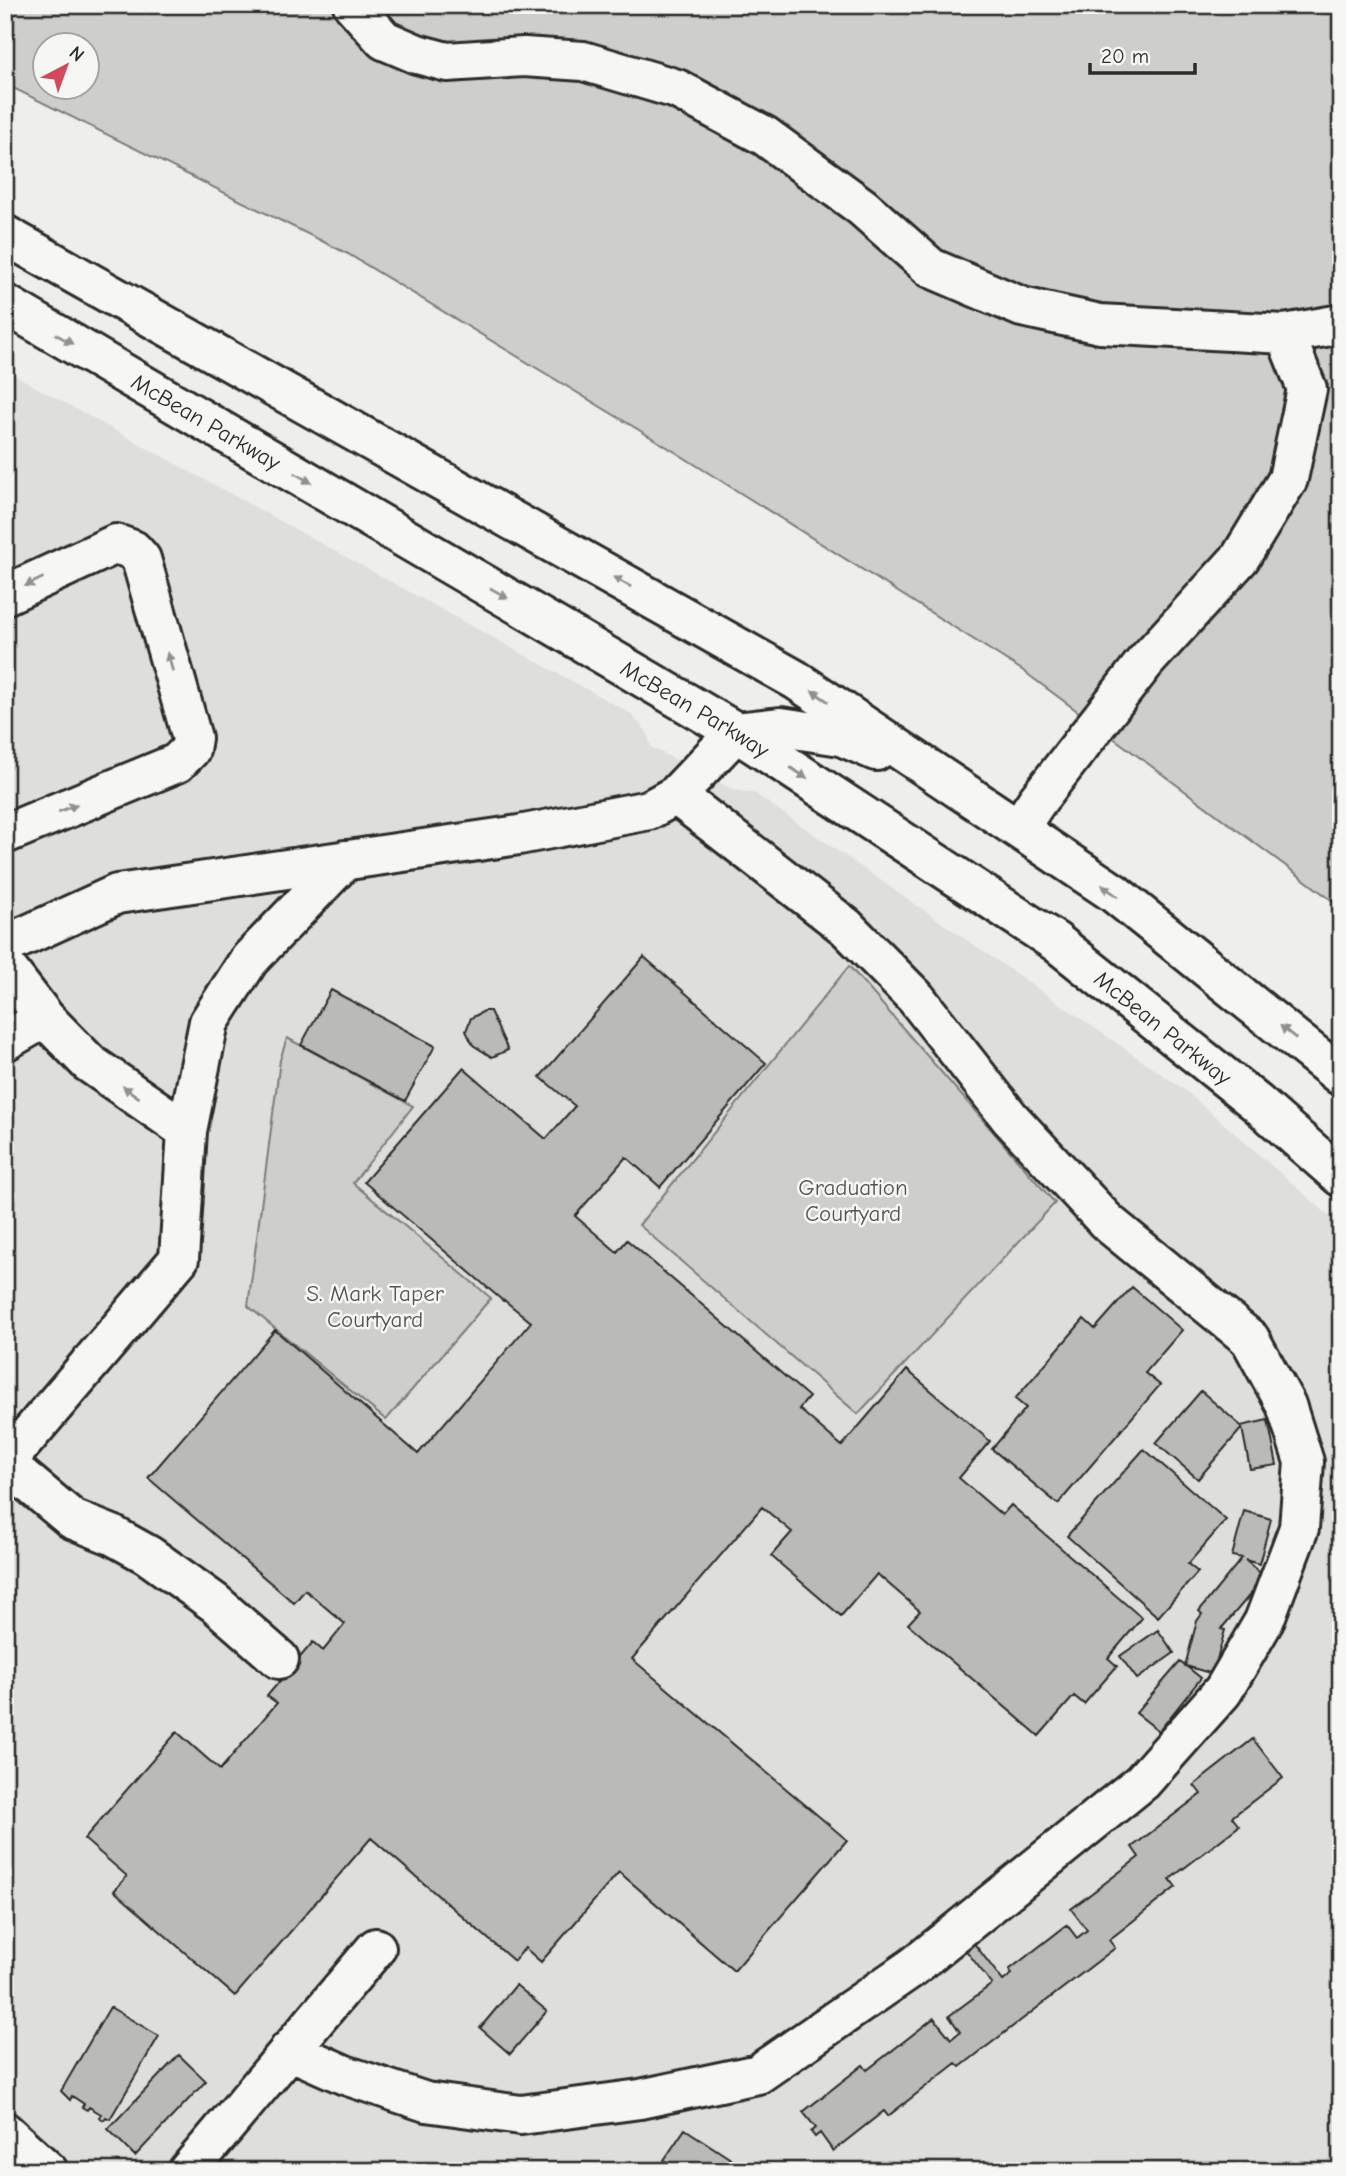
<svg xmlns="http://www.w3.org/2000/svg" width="1346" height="2176" font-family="'Comic Neue',sans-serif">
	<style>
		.built { fill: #dededb }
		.green { fill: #cececa; stroke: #7c7c7a; stroke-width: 2; fill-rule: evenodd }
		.building { fill: #babab7; stroke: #2b2b2b; stroke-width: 2 }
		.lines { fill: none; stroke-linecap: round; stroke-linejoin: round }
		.minor-casing { stroke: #2b2b2b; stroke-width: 44 }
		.major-casing { stroke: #2b2b2b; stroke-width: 44 }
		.minor { stroke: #f6f6f2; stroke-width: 38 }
		.major { stroke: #f6f6f2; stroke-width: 38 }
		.oneway { fill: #90908e }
		.labels { text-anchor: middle; stroke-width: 5; stroke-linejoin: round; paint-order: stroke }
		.street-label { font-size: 23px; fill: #2b2b2b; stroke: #f6f6f2 }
		.park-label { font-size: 23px; fill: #545453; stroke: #f6f6f2 }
	</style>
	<rect width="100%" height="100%" fill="#eeeeea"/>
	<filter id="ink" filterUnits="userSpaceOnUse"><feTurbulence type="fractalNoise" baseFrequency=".0143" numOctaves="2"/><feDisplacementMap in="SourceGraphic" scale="14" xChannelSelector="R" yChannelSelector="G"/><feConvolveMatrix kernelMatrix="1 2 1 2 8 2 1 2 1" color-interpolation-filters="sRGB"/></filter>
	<g filter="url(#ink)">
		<path class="built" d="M5,370L630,713L647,732L651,747L734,790L754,793L1186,1091L1341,1226V2171H5Z"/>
		<path class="green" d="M5,5H1341V907L1022,670L672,450L348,254L5,84ZM46,46H88V88H46Z
			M849,966L1055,1203L858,1414L639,1225Z
			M287,1038L413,1106L353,1183L491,1298L386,1420L248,1306L280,1060Z"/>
		<path class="building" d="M644,957L766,1063L660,1187L626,1157L575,1216L617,1252L627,1240L809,1397L799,1409L842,1446L907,1370L990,1441L959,1478L1002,1515L1011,1505L1142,1618L1108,1658L1117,1666L1084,1704L1074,1696L1039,1736L908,1624L920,1611L877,1574L841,1616L771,1556L792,1532L762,1507L632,1659L847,1840L734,1971L619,1872L541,1962L525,1948L514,1961L371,1838L235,1996L114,1891L127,1876L84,1839L177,1732L220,1770L277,1703L267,1696L313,1642L323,1651L345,1624L305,1590L294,1603L148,1478L275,1330L418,1454L531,1322L504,1300L503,1301L364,1182L463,1068L546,1139L575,1106L540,1077Z
			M331,990L435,1046L405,1101L301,1045Z
			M484,1011H490L508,1050L492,1057L473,1045L466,1031L471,1018Z
			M1132,1287L1182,1330L1145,1373L1160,1385L1058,1504L992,1449L1026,1408L1015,1399L1084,1319L1095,1329Z
			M1201,1391L1241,1426L1268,1420L1277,1465L1250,1469L1242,1428L1198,1479L1156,1443Z
			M1144,1449L1226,1520L1188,1564L1198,1572L1158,1617L1067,1536Z
			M1244,1511L1271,1519L1259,1564L1245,1560L1265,1577L1221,1629L1225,1630L1213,1674L1186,1666L1201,1678L1159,1731L1136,1713L1180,1662L1185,1666L1197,1621L1202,1614L1199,1611L1242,1558L1232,1556Z
			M1158,1630L1174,1653L1137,1679L1120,1656Z
			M1253,1739L1283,1778L1232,1817L1239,1826L1170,1879L1176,1887L1109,1940L1115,1948L960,2067L956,2063L888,2116L884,2111L833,2151L820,2133L815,2137L811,2132L816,2128L803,2112L863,2065L867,2070L934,2018L951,2039L960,2032L949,2016L992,1984L961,1944L970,1938L1003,1981L1012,1974L1009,1970L1067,1925L1077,1938L1087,1930L1071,1909L1139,1857L1132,1847L1201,1794L1194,1785Z
			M516,1985L547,2011L510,2054L480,2028Z
			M110,2007L159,2036L110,2119L106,2117L104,2120L99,2117L101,2114L89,2107L87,2110L82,2107L84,2104L72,2096L70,2100L61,2091Z
			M179,2055L206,2081L135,2156L108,2129Z
			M685,2129L749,2171H680L664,2160Z"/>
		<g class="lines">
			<defs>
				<path id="minor" d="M353,5L384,40L417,54L447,62L524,57L583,61L677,89L765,136L862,207L931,268L1022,307L1100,324L1285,334L1341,324
					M5,595L116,544L133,550L141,559L192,738L190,750L177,763L5,834
					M1019,828L1037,801L1145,662L1240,558L1288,479L1307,389L1285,334
					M5,945L117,894L519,835L649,810L676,795L736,732
					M5,966L45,1018L89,1063L187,1131
					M5,1041L45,1018
					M5,1463L179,1259L187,1131L209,1022L249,960L345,860
					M5,1463L72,1519L112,1535L148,1555L215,1603L279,1659
					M289,2050L345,2075L426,2102L521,2115L640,2099L758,2074L913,1967L1142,1782L1223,1691L1264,1621L1299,1528L1304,1462L1286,1405L1250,1339L1107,1222L1010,1118L916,998L846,927L676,795
					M5,2132L48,2171
					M188,2171L376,1948"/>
				<g id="major">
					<path d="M5,235L796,680L1114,893L1341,1076"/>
					<path id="s1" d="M5,304L736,732L1056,942L1257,1103L1341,1177"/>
					<path d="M736,732L781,727L841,736L876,751"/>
				</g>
			</defs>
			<use href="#minor" class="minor-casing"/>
			<use href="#major" class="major-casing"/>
			<use href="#minor" class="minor"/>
			<use href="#major" class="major"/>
		</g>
		<defs><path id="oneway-solid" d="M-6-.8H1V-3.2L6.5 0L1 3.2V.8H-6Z" transform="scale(1.75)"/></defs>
		<g class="oneway">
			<use href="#oneway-solid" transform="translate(64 339) rotate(30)"/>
			<use href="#oneway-solid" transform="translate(303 478) rotate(30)"/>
			<use href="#oneway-solid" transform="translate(34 582) rotate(155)"/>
			<use href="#oneway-solid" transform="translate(622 582) rotate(-151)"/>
			<use href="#oneway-solid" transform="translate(499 593) rotate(30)"/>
			<use href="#oneway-solid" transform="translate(170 662) rotate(-106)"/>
			<use href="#oneway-solid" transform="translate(820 696) rotate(-146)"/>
			<use href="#oneway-solid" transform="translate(799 773) rotate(33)"/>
			<use href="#oneway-solid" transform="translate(68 808) rotate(-22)"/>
			<use href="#oneway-solid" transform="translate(1110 891) rotate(-144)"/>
			<use href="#oneway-solid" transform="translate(1288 1032) rotate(-141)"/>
			<use href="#oneway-solid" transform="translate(131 1092) rotate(-145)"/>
		</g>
	</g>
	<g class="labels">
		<g class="street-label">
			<text dy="8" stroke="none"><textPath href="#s1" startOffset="233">McBean Parkway</textPath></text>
			<text dy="8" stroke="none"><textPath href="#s1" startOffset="800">McBean Parkway</textPath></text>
			<text dy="8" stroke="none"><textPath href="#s1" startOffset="1367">McBean Parkway</textPath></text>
		</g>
		<g class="park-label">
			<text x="853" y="1195">Graduation<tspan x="853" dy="26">Courtyard</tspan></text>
			<text x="375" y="1301">S. Mark Taper<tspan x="375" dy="26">Courtyard</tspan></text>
		</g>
	</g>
	<rect width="1346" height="2176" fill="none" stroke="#f6f6f2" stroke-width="28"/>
	<rect x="14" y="14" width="1318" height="2148" fill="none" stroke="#2b2b2b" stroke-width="2.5" filter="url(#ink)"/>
	<g transform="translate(66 66) rotate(41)"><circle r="33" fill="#f6f6f2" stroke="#a5a5a2" stroke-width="2"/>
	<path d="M0-5L12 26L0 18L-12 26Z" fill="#d1495b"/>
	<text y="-10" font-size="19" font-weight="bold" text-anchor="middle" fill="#2b2b2b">N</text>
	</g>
	<path d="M1090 63v10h105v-10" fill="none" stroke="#2b2b2b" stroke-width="3.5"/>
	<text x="1101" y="63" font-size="21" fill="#2b2b2b" stroke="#f6f6f2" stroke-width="5" paint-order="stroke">20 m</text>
</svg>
